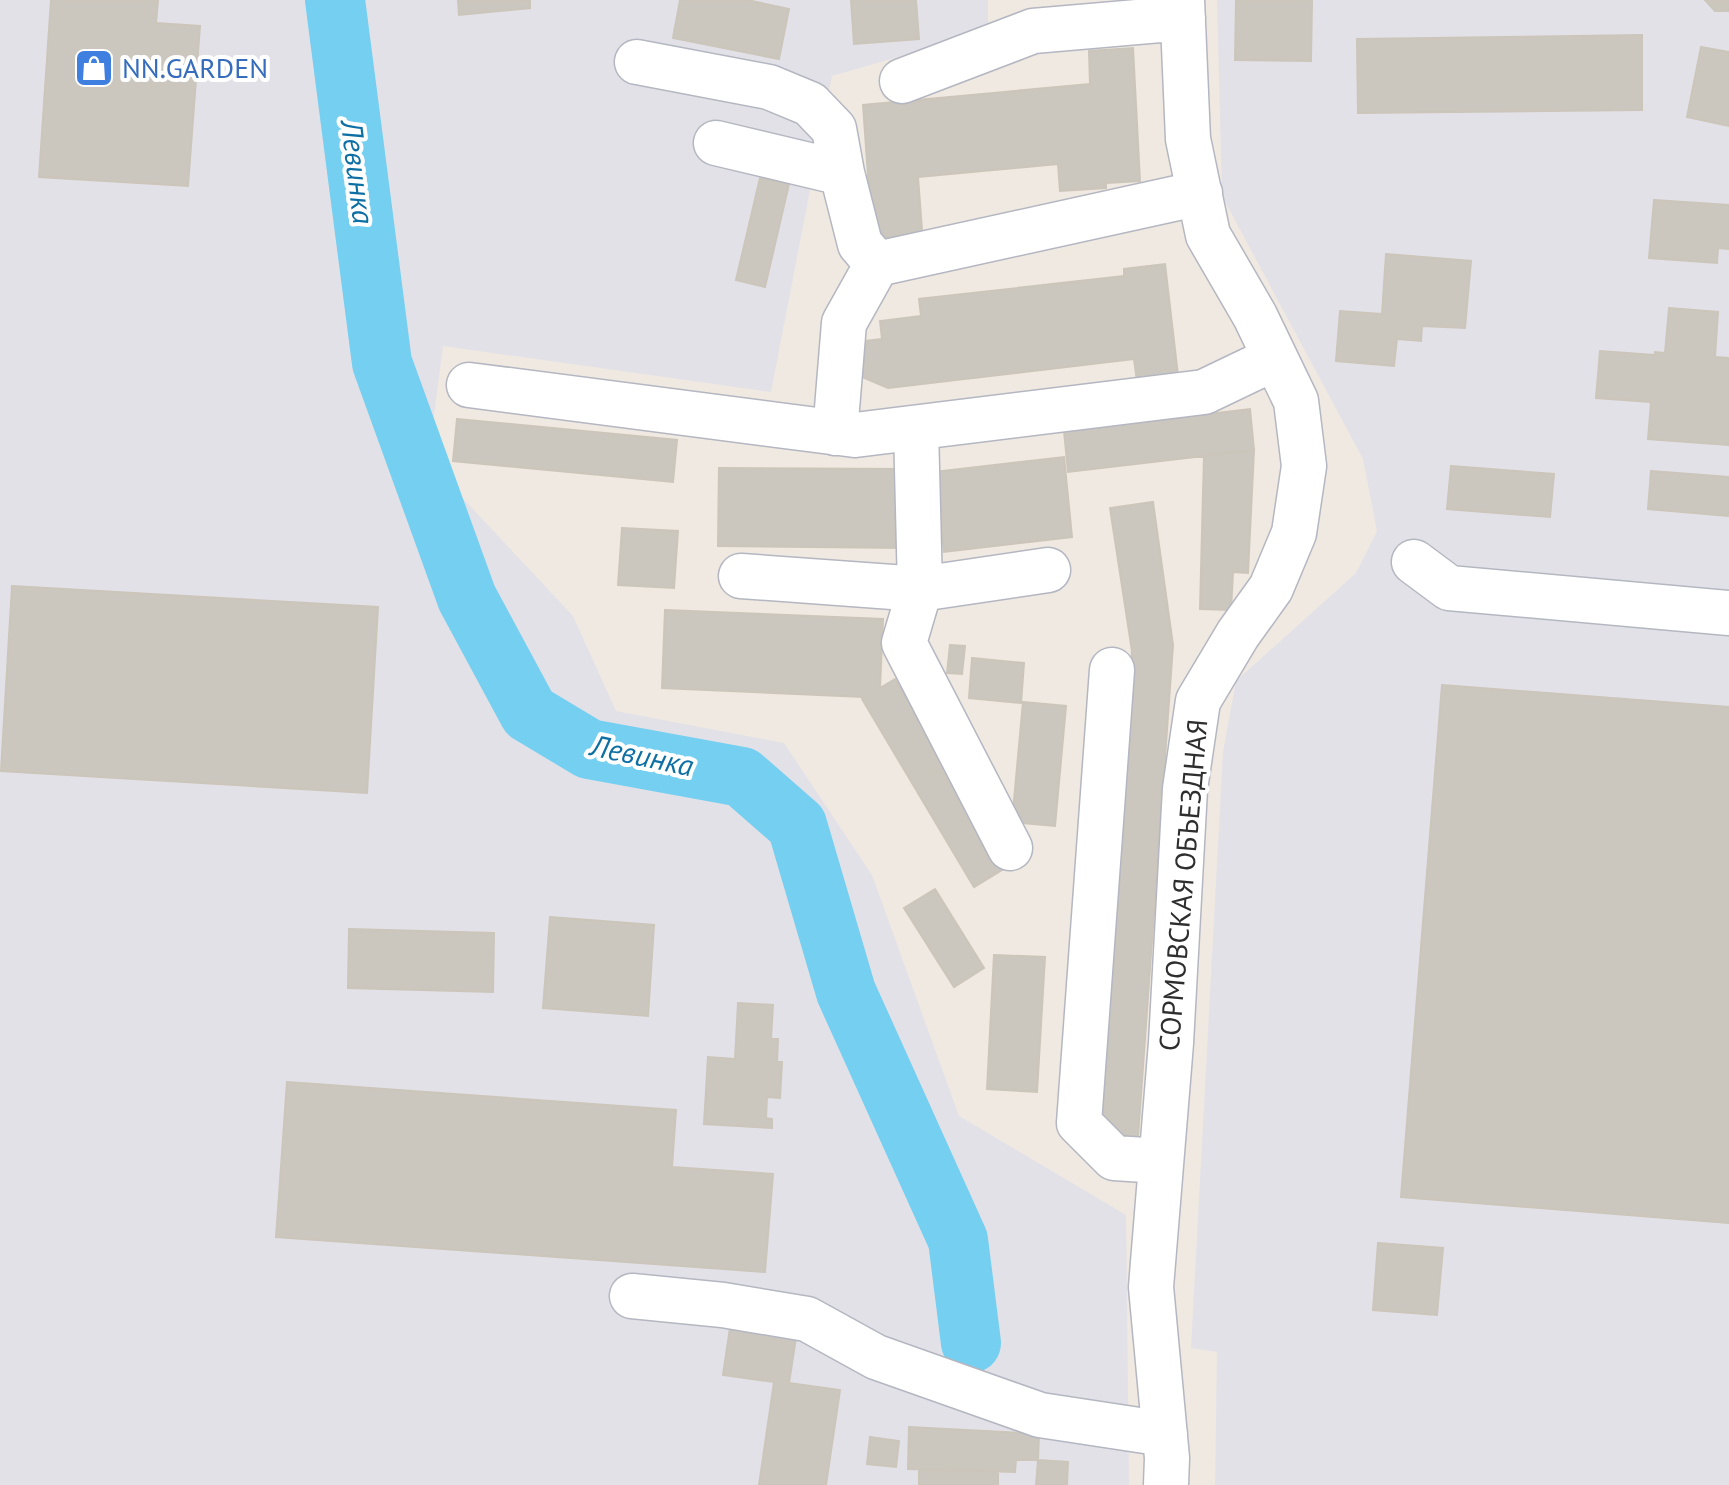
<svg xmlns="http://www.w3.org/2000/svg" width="1729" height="1485" font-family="'PT Sans',sans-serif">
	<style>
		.industrial { fill: #e3e1e8 }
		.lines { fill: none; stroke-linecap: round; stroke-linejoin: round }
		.river { stroke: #75cff0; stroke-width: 60 }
		.building { fill: #cbc7bf; stroke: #cbc5ba; stroke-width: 2 }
		.minor-casing { stroke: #b4b7c1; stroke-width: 47 }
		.minor { stroke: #fff; stroke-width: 44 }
		.labels { text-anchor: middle; stroke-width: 8; stroke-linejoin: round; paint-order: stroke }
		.shop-label { font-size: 28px; fill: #366cbe; stroke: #fff; text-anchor: start }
		.street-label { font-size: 28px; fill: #2e2e2e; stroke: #fff }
		.water-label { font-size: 30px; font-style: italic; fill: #0d6fa3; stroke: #fff }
	</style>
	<rect width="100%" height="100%" fill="#efe9e1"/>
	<path class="industrial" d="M0,0H988V31L832,76L771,392L443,346L428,461L573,616L616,711L784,743L872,875L959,1116L1126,1215L1129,1485H0Z
		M1217,0H1729V1485H1215L1217,1352L1191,1348L1223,752L1236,681L1356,573L1377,531L1363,459L1222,196Z"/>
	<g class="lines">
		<path class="river" d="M335,0L382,363L467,598L529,713L589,749L742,777L797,825L846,992L958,1240L971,1343"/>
	</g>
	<path class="building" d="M51,0H158L156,23L200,26L188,186L39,177Z
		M458,0H530V8L459,15Z
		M680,0H747L789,9L779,59L673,38Z
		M851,0H916L919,39L854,44Z
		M1236,0H1312L1311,61L1235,60Z
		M1705,0H1729V11H1715Z
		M1642,35V110L1358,113L1357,39Z
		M1701,47L1729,52V126L1687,117Z
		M1133,48L1140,181L1106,183V188L1060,191L1058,164L918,177L923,243L873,246L863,105L1090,84L1089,51Z
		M760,178L789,184L765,287L736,280Z
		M1654,200L1729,205V249L1718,248L1717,263L1649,258Z
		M1386,254L1471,261L1465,328L1422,326L1421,341L1397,339L1394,366L1336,361L1340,311L1382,314Z
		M1165,264L1179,384L1138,389L1134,359L888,388L860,376L857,342L882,339L880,321L921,316L919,299L1124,276V269Z
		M1669,308L1718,312L1715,357L1729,358V445L1648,439L1651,402L1596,398L1600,351L1655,355V352L1665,353Z
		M1250,409L1254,450L1068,472L1064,431Z
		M457,419L677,440L673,482L453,461Z
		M1254,450L1248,573L1233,572L1231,610L1200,609L1204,456Z
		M1064,457L1072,537L944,552L935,472Z
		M1451,466L1554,474L1550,517L1447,509Z
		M719,468L903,469V548L718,546Z
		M1651,471L1729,477V516L1648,509Z
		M1153,502L1173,645L1138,1137L1097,1135L1132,651L1110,508Z
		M622,528L678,531L674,588L618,585Z
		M12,586L378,607L367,793L1,771Z
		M665,610L883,619L880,688L895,679L1007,867L974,887L862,699L864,697L662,688Z
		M950,645L965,646L962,674L947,673Z
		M972,658L1024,663L1021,703L969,698Z
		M1442,685L1729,707V1223L1401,1197Z
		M1023,702L1066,706L1055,826L1012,822Z
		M935,889L984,968L954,987L904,908Z
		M550,917L654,925L648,1016L543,1008Z
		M349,929L494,933L493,992L348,988Z
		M994,955L1045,957L1037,1092L987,1089Z
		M738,1003L773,1005L771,1039H778L777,1062H782L780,1098L767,1097L766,1118L772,1119V1128L704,1124L708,1057L735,1059Z
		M287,1082L676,1110L672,1167L773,1174L765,1272L276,1237Z
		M1378,1243L1443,1248L1437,1315L1373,1310Z
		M731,1321L797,1331L789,1383L840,1390L826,1485H759L774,1382L723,1375Z
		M909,1427L1039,1434L1038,1460H1016L1015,1472L908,1469Z
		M870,1437L899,1441L896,1467L867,1464Z
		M1038,1460L1068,1462L1067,1485H1036Z
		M919,1469L998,1471V1485H919Z"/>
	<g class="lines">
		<defs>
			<path id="minor" d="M637,62L769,87L810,104L834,129L842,173L860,244L877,264
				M902,81L1033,31L1183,18
				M716,143L842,173
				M469,385L855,435L1204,392L1275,358
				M916,428L920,589L904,643L1010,848
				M835,433L844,323L877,264L1200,193
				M1414,562L1449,588L1729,613
				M741,576L920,589L1048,570
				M1112,670L1079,1123L1114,1158L1161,1161
				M632,1296L723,1305L807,1319L876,1357L1040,1415L1165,1434
				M1166,1485L1167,1458L1151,1287L1171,1043L1185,789L1198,701L1238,634L1271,588L1294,533L1304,466L1296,401L1255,316L1208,235L1188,139L1182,0"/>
		</defs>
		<use href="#minor" class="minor-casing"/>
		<use href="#minor" class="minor"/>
	</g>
	<defs>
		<symbol id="shop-square" viewBox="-11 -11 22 22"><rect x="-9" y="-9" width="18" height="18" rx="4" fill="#3f7fe0" stroke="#fff"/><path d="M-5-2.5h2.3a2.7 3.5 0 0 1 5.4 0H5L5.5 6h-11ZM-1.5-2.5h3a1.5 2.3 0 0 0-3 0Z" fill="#fff"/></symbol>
	</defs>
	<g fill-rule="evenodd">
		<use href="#shop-square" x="72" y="46" width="44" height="44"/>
	</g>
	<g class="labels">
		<g class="shop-label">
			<text x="122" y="78">NN.GARDEN</text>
		</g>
		<g class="street-label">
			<text transform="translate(1183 885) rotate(-85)" y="10">СОРМОВСКАЯ ОБЪЕЗДНАЯ</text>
		</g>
		<g class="water-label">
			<text transform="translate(357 172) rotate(83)" y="10">Левинка</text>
			<text transform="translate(642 756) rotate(12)" y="10">Левинка</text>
		</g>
	</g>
</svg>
